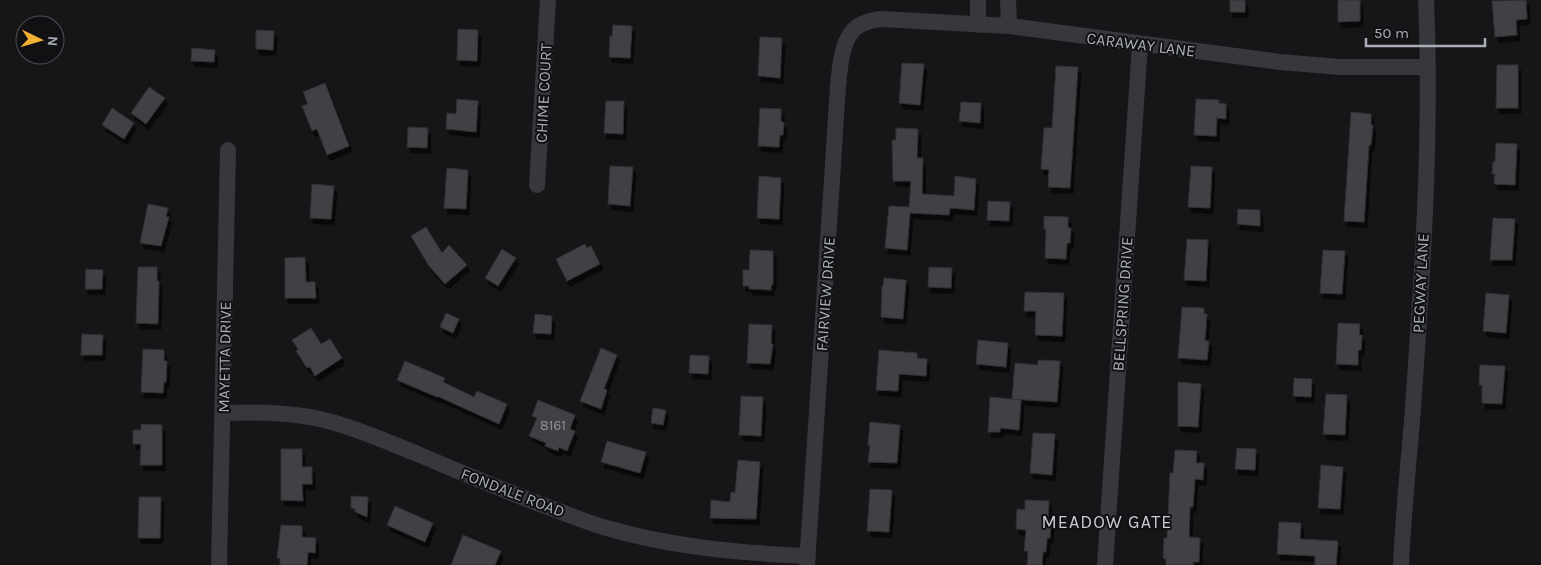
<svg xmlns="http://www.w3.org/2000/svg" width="1541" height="565" font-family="Karla,sans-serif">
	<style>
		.building { fill: #404145; stroke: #303034; filter: url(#shadow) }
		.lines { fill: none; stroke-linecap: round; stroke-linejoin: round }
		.street { stroke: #37383d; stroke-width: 16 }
		.labels { text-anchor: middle; stroke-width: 4; stroke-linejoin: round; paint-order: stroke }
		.number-label { font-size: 14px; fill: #8e929b }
		.street-label { font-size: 16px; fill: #a8adb8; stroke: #111113 }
		.neighbourhood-label { font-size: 18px; letter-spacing: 1px; fill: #c9ccd4; stroke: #111113 }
	</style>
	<defs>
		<filter id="shadow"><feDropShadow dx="3" dy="5.5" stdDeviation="0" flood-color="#0009"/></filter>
	</defs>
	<rect width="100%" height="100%" fill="#161618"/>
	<path class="building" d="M1230,0H1245V12H1230Z
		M1338,0H1360V21L1338,22Z
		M1526,0L1527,19L1516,20L1517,35L1495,37L1492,1Z
		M613,25L632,26L630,58L609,57L610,36L612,37Z
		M458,29L478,30L477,61L457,60Z
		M256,30L274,31L273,50L256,49Z
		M760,37L782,38L780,78L758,76Z
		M192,48L215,50L214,62L191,61Z
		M902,63L924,64L920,105L899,103Z
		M1497,65H1518V108H1496Z
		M1056,66L1078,67L1070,188L1048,187L1049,170L1041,169L1044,128H1052Z
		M325,83L349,146L327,155L317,129L312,131L302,106L308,104L303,92Z
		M149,87L165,98L146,124L131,113Z
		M457,99L478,101L476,132L446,129L447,113L456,114Z
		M1196,99L1219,100V103L1226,104V119L1217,118L1216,136L1194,135Z
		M606,101H624L623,134L604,133Z
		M961,102L981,103L980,123L959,121Z
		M112,108L134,123L124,139L102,125Z
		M760,108L781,109V122H784L783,135H780L779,147L758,146Z
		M1351,112L1371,114V125H1373L1371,145H1369L1364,222L1344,221Z
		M408,127L428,128L427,148L407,147Z
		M896,128L918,129L917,158H923L922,194L954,196L955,176L976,179L974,210L950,208L949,215L910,213L907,250L885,248L889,206L909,207L911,181H893L892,140H896Z
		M1496,143L1517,144L1515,185L1494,184L1495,174H1492L1493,162H1495Z
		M610,166L633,167L630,206L608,204Z
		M1191,166L1212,167L1210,208L1188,207Z
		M447,168L468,170L466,209L444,208Z
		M759,176L781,178L779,219L757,218Z
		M312,184L334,186L331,219L310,218Z
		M988,201L1010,202L1009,221L987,220Z
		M148,204L168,208L166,217H169L161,246L140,243Z
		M1238,209L1260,210V226L1237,224Z
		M1044,216L1068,217V228H1071L1070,243H1067L1066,259L1045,258L1046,229H1044Z
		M1493,218L1515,219L1512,260H1490Z
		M426,227L442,253L449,245L467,265L445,284L429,266L411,236Z
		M1187,239L1208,240L1206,281L1184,280Z
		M585,244L587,248L591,246L600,264L567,281L556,259Z
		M502,249L516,258L498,286L485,278Z
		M750,250L773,251V285H771V290L749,289V286H743V270H749Z
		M1323,250L1345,251L1342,294L1320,293Z
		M305,257L306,282H315L316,298H285V258Z
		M138,267H157V281H159L158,324L136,323Z
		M929,267L952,268L951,288L928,287Z
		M86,269L103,270L102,289H85Z
		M884,278L906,280L903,319L881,317L882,286L883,287Z
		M1025,292L1064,293L1062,336L1035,335L1036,311H1024Z
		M1486,293L1509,295L1506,333L1483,331Z
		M1182,307L1204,308V314H1207L1205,341H1209L1207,360L1178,358Z
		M446,313L459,319L453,333L440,327Z
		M535,314L552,316L551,334L533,333Z
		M1338,323L1360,324L1359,335H1362L1361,350H1358V365L1336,364Z
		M749,324L772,325L771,344H773L770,364L747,363Z
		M311,328L321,344L330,339L342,358L315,376L310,367L307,368L296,351L298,349L292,340Z
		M82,334L103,335L102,355H81Z
		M978,340L1008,343L1006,367L976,364Z
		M601,348L617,355L604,389L607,390L601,409L580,401Z
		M143,349L164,350V361H167L166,382H164L163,393L141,392Z
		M879,350L917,353V358L927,359L926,376L899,374L898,391L876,390Z
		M690,355L709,356L708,374L689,373Z
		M1038,360L1060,361L1057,402L1012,399L1015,363L1038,365Z
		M405,361L445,378L443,382L474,397L477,391L507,404L499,424L437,396V397L397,380Z
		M1480,365L1505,366L1502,404L1482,403V385H1479Z
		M1294,378L1312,379L1311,397L1293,396Z
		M1178,382L1201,384L1198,427L1178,426Z
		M1326,394L1347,395L1345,435L1323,434Z
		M741,396L763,397L761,436L739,435Z
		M990,397L1021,400L1019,430L1000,428V432H988Z
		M538,400L575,415L570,429L575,431L567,451L559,447L558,451L545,446L546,443L529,436L537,418L532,416Z
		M653,408L666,410L663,425L651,423Z
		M870,422L900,425L897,463L868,462L870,446L868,445Z
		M141,424L162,425V465H140L141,444H133V430H141Z
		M1033,433L1055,434L1052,475L1030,473Z
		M607,441L646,452L640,473L601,462Z
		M1237,448L1256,449L1255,470L1235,469Z
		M281,449H302V467H312V484H302L303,501L281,500Z
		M1175,450L1197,451L1196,463H1204L1203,480L1195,479L1193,507H1190L1189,537L1200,538L1199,562H1193V565H1166V559L1163,558L1164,538H1167L1170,473H1173Z
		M738,460L760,462L756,519L710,518L711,500L730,502L731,492L735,493Z
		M1321,465L1343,467L1340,509L1318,508Z
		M870,489L892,490L889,532L867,531Z
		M351,496L368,497L367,517L355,512V509L351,508Z
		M139,497H161L160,538H138Z
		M1025,500L1049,501L1048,523H1051L1050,538H1047L1046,552H1043L1042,565H1027L1028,551H1024L1026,530L1016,529L1017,509L1025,510Z
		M395,506L433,523L425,542L387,525Z
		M1279,522L1301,523L1300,539L1338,541L1336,565H1315V556L1277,554Z
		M281,525L302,526V537L316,538L315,553L308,552L307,565H280V558H277Z
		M463,535L501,551L495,565H451Z"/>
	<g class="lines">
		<path class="street" d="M978,0V25
			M1008,0L1009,26
			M537,185L548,0
			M223,413C258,412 294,412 328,421C359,429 390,443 420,455C464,474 508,492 553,509C570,515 586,522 603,527C670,547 739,553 808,556
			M219,565L228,150
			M807,565L838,86C840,68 841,38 858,26C865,22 873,20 881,19L1009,26L1280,62L1340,67H1428
			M1105,565L1140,44
			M1401,565C1403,517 1408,469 1412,421C1422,281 1432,140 1426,0"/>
	</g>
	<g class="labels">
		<g class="number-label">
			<text x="553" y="430">8161</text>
		</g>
		<g class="street-label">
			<text transform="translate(1141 44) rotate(7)" y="6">CARAWAY LANE</text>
			<text transform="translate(543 93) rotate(-87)" y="6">CHIME COURT</text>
			<text transform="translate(1420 283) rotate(-87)" y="6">PEGWAY LANE</text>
			<text transform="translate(825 294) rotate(-86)" y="6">FAIRVIEW DRIVE</text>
			<text transform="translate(1122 304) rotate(-86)" y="6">BELLSPRING DRIVE</text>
			<text transform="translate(224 357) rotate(-89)" y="6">MAYETTA DRIVE</text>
			<text transform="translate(513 492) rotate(21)" y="6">FONDALE ROAD</text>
		</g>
		<g class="neighbourhood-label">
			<text x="1107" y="528">MEADOW GATE</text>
		</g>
	</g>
	<g transform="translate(40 40) rotate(95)"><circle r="24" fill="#111113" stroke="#4d4f55"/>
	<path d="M0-4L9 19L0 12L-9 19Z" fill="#f2b134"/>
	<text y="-8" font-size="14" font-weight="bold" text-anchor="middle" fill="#a8adb8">N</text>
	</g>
	<path d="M1366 38v8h119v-8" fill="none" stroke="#a8adb8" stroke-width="2.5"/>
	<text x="1374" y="38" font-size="15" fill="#a8adb8" stroke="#111113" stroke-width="4" paint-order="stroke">50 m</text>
</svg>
